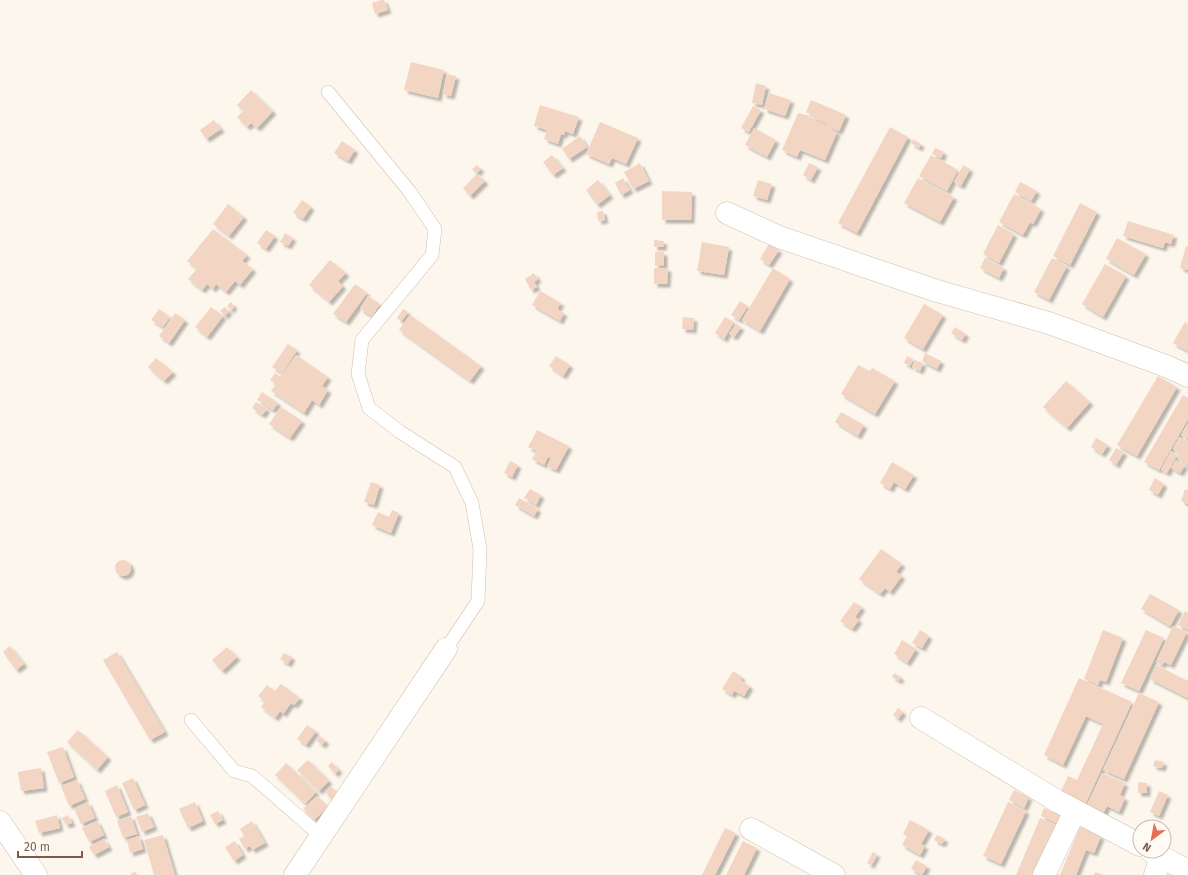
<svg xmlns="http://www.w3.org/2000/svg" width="1188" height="875" font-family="'Fira Sans',sans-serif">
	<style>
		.building { fill: #f3d5c3; filter: url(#shadow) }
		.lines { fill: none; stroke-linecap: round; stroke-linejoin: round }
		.lane-casing { stroke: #d1beb0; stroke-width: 14 }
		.street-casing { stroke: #d1beb0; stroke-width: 23 }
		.lane { stroke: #fff; stroke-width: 13 }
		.street { stroke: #fff; stroke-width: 22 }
	</style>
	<defs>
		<filter id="shadow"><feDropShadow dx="3.5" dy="3.5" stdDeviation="1" flood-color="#0004"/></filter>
	</defs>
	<rect width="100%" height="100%" fill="#fdf6ec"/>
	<path class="building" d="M381,0H384L388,10L375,14L372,3Z
		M411,62L444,70L438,98L404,90Z
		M447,74L456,76L451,96L443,94Z
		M756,83L766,86L762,105L752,103Z
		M251,90L273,111L257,128L251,123L247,127L237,117L243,111L237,105Z
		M769,93L791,100L785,116L764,109Z
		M811,100L846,115L839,131L826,126L827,124L811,117L812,115L806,112Z
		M540,105L579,117L573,134L565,131L564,135L561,134L558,144L544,139L547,130L534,126Z
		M753,106L761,110L749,132L741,128Z
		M798,113L810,116L809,117L825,125V126L837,132L825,160L800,150L797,157L782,150Z
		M214,120L221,129L206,139L200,130Z
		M600,122L638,138L626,164L612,158L609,164L586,154Z
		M890,127L908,137L857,233L838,223Z
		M754,128L776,140L767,157L745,145Z
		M580,136L587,147L569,159L562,149Z
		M913,139L921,144L919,148L911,143Z
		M342,141L355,150L348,161L334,153Z
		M935,148L944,152L941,158L932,154Z
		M552,155L563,168L553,175L543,162Z
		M931,155L958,170L947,191L919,176Z
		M640,163L649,181L633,189L624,172Z
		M809,163L818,167L811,180L803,175Z
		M477,165L481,169L476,173L472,169Z
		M963,165L970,169L961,186L954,182Z
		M477,174L485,181L470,196L463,188Z
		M623,178L630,190L621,195L615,183Z
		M918,178L954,197L940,222L904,203Z
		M598,180L610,195L597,205L586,190Z
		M758,180L772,184L767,200L753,196Z
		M1020,182L1037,191L1031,201L1015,192Z
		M662,191L692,192L691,220H662Z
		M1014,194L1041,209L1033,224L1030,222L1023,235L999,222Z
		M302,200L311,207L303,219L293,213Z
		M1080,203L1097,212L1070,265L1053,256Z
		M228,204L244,217L229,236L213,224Z
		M603,211L605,220L598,221L597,212Z
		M1128,221L1174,235L1171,244L1165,242L1163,248L1123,236Z
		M998,225L1014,234L999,263L983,254Z
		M213,229L247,255L242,261L253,269L240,285L235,281L226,292L216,284L213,289L207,284L202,290L188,279L197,269L187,261Z
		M266,230L275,236L266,249L257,243Z
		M285,233L293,238L288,246L280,242Z
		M1117,238L1146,254L1134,275L1106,259Z
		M654,240L664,241L663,247H654Z
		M702,242L729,247L724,275L697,271Z
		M769,244L779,250L769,265L760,259Z
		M1186,246L1188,247V270L1180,268Z
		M655,252H664V265L655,266Z
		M985,258L1004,268L999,278L980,268Z
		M1052,258L1067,266L1049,300L1034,292Z
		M330,260L346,273L338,281L343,286L329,302L309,285Z
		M1105,264L1126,276L1103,317L1082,304Z
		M654,268H668L667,284H654Z
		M773,268L790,279L760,331L742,320Z
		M534,273L538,279L534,282L537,287L531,290L525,279Z
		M355,284L367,293L346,322L333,314Z
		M540,291L561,303L557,309L564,313L560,321L532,305Z
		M368,296L380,304L372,316L360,309Z
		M740,301L748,306L739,320L731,315Z
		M231,302L234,306L231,310L227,306Z
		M924,304L943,315L923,349L904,338Z
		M211,307L223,316L207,337L195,327Z
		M225,307L229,311L225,316L220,311Z
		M159,309L170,317L163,327L151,320Z
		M403,309L408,312L401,321L397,318Z
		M175,313L185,320L169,343L159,336Z
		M410,315L481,366L470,381L399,330Z
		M683,317L694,318L693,330L682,329Z
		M725,317L734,322L724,339L715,333Z
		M1185,322L1188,324V351L1173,343Z
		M736,324L741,327L734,337L729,334Z
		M955,327L966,334L962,340L951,333Z
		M288,344L297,350L282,374L272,367Z
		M925,353L941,361L937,369L922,361Z
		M296,355L328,377L322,386L328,390L319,405L312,400L304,413L271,391L276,384L270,380L275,373L281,377Z
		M556,356L570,365L563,376L549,366Z
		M907,356L913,359L910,366L904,363Z
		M156,358L173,372L164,381L148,367Z
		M915,360L923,363L920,371L912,367Z
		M858,365L870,371L872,368L895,381L875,414L841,394Z
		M1158,376L1177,387L1137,456L1117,445Z
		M1066,381L1090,402L1067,428L1043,407Z
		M262,392L278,403L273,410L257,400Z
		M1183,395L1188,398V419L1159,470L1144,462Z
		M256,402L267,409L262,415L252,408Z
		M281,407L302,421L290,438L269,424Z
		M841,412L864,425L858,436L835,422Z
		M1188,423V439L1181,435Z
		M537,430L569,446L556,470L547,466L551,458L548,457L544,465L532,459L537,451L528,447Z
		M1179,437L1188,441V465L1177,458L1180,453L1173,449Z
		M1096,438L1108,445L1102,454L1091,447Z
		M1116,448L1124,452L1116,465L1109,460Z
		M1171,451L1177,455L1167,473L1161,470Z
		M1176,460L1185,465L1180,473L1171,468Z
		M510,461L518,465L512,477L504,473Z
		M892,462L914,475L905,489L894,482L890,489L880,483Z
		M1155,478L1164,484L1158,495L1149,490Z
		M371,482L380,485L374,505L364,502Z
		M530,489L541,495L536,505L524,498Z
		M1185,489L1188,490V504L1181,501Z
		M519,498L538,509L534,516L515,505Z
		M392,510L399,513L391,533L372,525L378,512L389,517Z
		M881,549L902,564L896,572L902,576L890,592L885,588L880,594L859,579Z
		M115 568a8 8 0 1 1 16 0a8 8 0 1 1-16 0Z
		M1150,594L1179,610L1170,626L1141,609Z
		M854,602L862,607L855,617L859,620L852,629L840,621Z
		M1185,611L1188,613V630L1178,625Z
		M1173,626L1187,632L1171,665L1164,662L1162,665L1156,662Z
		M920,630L929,636L922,648L912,643Z
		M1103,630L1123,638L1106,682L1100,680L1098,685L1084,679Z
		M1146,630L1164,638L1139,691L1121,683Z
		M902,640L916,649L907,663L894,654Z
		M10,646L24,664L16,670L3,652Z
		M227,647L237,657L222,671L212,660Z
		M117,652L165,732L150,740L103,660Z
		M284,653L292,657L288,664L280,659Z
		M1156,665L1188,681V698L1150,679Z
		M733,671L742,677L740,680L750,686L744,696L734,691L732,695L722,689Z
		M894,673L901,677L899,681L892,677Z
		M1079,678L1132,702L1085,805L1060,793L1068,776L1077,780L1103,724L1086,716L1063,765L1044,755Z
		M281,684L300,698L294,705L291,703L283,714L280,711L275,718L261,707L265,701L258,696L267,685L275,691Z
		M1139,693L1159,702L1124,779L1103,770Z
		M898,708L903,712L898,719L893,715Z
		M307,725L316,731L306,745L297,739Z
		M78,730L108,757L97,770L67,742Z
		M320,736L326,741L322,745L316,740Z
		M63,747L74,777L59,783L47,752Z
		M308,760L329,781L319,791L297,770Z
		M1155,760L1164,762L1162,768L1153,766Z
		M332,762L339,770L335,774L328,766Z
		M286,763L316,792L305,804L275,775Z
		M41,768L44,788L21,791L18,772Z
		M1102,773L1125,783L1120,795L1125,798L1119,812L1107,806L1103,814L1086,807Z
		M133,778L145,805L134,810L122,783Z
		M77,780L85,799L69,806L61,786Z
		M1138,782L1147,783V793H1138Z
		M117,785L128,812L116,817L105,791Z
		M331,786L338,794L332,800L325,792Z
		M1014,790L1029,797L1024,808L1009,800Z
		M1159,791L1168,795L1159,816L1150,812Z
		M317,796L328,807L314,820L303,809Z
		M88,802L95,818L81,824L74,809Z
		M195,802L203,821L188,828L179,809Z
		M1008,802L1026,811L1001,864L983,856Z
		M1044,808L1064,817L1060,825L1041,816Z
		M218,811L223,820L215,824L210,815Z
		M148,813L154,827L142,832L136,817Z
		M57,815L60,828L39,833L35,821Z
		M68,815L72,823L66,825L62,818Z
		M131,816L137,834L123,838L117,821Z
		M1040,818L1060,827L1039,875H1016Z
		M910,820L929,830L921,844L925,846L920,855L902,845L907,836L903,834Z
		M97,821L104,835L89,842L82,828Z
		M252,821L265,843L252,850L250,846L245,849L239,839L244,836L240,829Z
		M1080,827L1101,836L1094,853L1086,850L1076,875H1060Z
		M725,828L736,833L715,875H702Z
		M163,835L175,875H154L144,840Z
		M937,835L945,839L942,844L934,840Z
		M139,836L143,849L130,853L127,840Z
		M104,839L109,847L94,855L89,847Z
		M235,841L243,855L234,861L225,847Z
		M743,841L757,848L744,875H726Z
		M873,852L877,854L871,865L867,863Z
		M916,860L927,866L922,875L911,869Z
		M136,872L137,875H131V873Z
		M1095,872L1104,875H1094Z"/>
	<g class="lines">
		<defs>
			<path id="lane" d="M328,92L410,192L435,229L432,255L362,340L358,374L369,408L400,432L455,467L472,503L480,549L478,601L446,649
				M191,720L234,771L252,776L321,836"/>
			<path id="street" d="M727,213L779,237L937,291L1049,323L1166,366L1188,376
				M921,718L1057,801L1140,845
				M0,822L36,875
				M751,829L834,875
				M1151,851L1188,871
				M295,875L446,649
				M1044,875L1075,811
				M1155,875L1161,856"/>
		</defs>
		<use href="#lane" class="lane-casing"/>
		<use href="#street" class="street-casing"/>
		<use href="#lane" class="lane"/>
		<use href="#street" class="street"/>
	</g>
	<g transform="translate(1152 839) rotate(212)"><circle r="19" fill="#fffaf3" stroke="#cabbb1"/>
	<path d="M0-3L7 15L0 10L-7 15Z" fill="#e76f51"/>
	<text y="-6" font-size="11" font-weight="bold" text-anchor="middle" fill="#7a5c4d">N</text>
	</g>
	<path d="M18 851v6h64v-6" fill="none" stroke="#7a5c4d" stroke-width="2"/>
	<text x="24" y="851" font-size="12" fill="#7a5c4d" stroke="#fffaf3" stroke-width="3" paint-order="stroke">20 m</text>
</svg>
